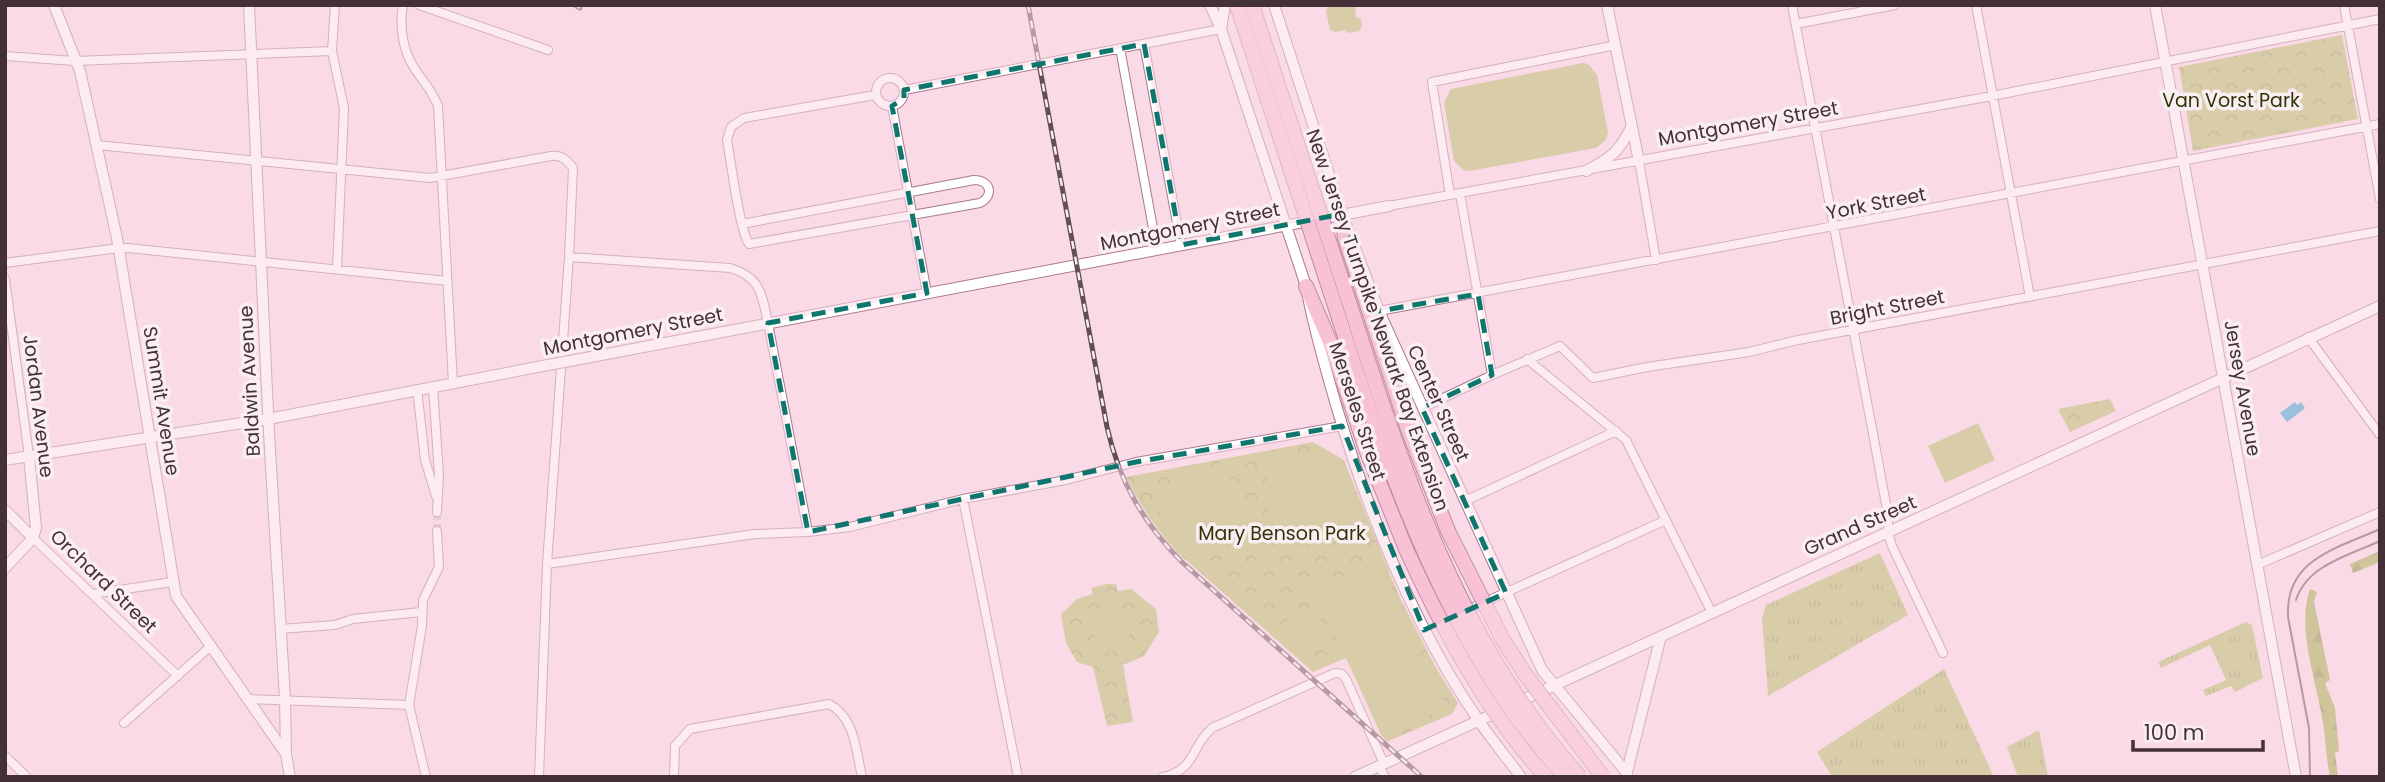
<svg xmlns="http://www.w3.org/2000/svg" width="2385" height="782" font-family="Poppins,sans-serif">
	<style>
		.grass { fill: url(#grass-tufts) }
		.forest { fill: url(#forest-firs) }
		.park { fill: url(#park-crowns) }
		.pitch { fill: #b2bc60 }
		.water { fill: #279fd6 }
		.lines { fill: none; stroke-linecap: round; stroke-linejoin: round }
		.street-tunnel { stroke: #d6b8c3; stroke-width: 8; stroke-dasharray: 8 4; stroke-linecap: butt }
		.street-casing { stroke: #aa7b8d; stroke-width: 10 }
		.secondary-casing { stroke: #aa7b8d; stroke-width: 12 }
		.highway-casing { stroke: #ba8e9f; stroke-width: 16 }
		.street { stroke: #fff; stroke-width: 8 }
		.secondary { stroke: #fff; stroke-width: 10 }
		.highway { stroke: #f9c1d6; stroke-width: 14 }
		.tram { stroke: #634d56; stroke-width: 2 }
		.rail-casing { stroke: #634d56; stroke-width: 5 }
		.rail { stroke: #f9eef2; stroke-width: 2.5; stroke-dasharray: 8; stroke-linecap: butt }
		.secondary-bridge-casing { stroke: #aa7b8d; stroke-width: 12; stroke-linecap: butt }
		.highway-bridge-casing { stroke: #ba8e9f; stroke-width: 16; stroke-linecap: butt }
		.secondary-bridge { stroke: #fff; stroke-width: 10 }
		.highway-bridge { stroke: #f9c1d6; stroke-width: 14 }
		.marked { fill: none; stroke: #0f766e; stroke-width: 5; stroke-dasharray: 14 9; stroke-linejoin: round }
		.labels { text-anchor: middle; stroke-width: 7; stroke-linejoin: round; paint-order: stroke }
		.park-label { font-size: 19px; fill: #303306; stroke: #f9eef2 }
		.street-label { font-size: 19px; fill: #443038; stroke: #f9eef2 }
	</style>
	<defs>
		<pattern id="grass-tufts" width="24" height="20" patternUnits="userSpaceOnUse" patternTransform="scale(1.75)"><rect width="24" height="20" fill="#b2bc60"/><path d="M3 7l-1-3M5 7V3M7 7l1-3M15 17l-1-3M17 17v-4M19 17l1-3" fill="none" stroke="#929950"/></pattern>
		<pattern id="forest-firs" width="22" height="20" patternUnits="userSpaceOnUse" patternTransform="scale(1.75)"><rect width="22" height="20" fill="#9ea840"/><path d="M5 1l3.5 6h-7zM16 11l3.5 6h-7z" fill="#828937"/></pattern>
		<pattern id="park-crowns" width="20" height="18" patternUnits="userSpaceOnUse" patternTransform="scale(1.75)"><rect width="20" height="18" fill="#b2bc60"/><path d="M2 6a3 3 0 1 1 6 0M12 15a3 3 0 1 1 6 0" fill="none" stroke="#929950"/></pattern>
	</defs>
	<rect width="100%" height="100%" fill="#fadae6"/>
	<path class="grass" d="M1880,553L1908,615L1768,696L1762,618L1766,605Z
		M2246,622L2252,625L2263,678L2235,692L2231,686L2206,696L2203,690L2226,680L2210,645L2161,668L2158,662Z
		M1944,669L1994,777H1832L1817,752Z
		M2039,730L2048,777H2018L2007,747Z"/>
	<path class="forest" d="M2380,551V562L2353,573L2350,564Z
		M2310,589L2317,592L2314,602L2330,680L2325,683L2335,708L2339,751L2335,753L2338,777H2330C2326,759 2326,741 2323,723C2317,682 2296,629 2310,589Z"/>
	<path class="park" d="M2342,35L2358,119L2193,151L2179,67Z
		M2110,399L2116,411L2070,432L2058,409Z
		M1313,442L1344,460L1399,596L1436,668L1458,703L1452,714L1386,742L1346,658L1313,672L1177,552C1156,529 1140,505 1126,477Z
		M1106,584H1116L1118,591L1131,589L1156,609L1159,632L1144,656L1123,665L1133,722L1107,726L1093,667L1077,662L1066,643L1061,614L1077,599L1093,594L1091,588Z"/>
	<path class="pitch" d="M1328,5H1355L1356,17L1361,19L1362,26L1359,31L1348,33L1345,30L1335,32L1330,30L1326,11Z
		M1583,63L1589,65L1597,75L1608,133L1605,141L1596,148L1469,171L1463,170L1454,161L1444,103L1451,89Z
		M1978,423L1995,460L1945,483L1928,446Z
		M1321,450L1343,462L1361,513L1363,527L1280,546L1274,538L1270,528L1265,458Z
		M1222,464C1250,510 1248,531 1203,564L1173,538L1154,501L1155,495Z
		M1378,561L1445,707L1382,737L1315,589Z
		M1123,606L1126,623L1094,629L1092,611Z
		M1312,606L1330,644L1304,656L1287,617Z
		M1128,628L1132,648L1099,654L1095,634Z"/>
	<path class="water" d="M2295,402L2297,405L2301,402L2305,408L2287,422L2280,413Z"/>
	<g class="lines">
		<path class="street-tunnel" d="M437,512V531"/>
		<defs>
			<path id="street" d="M335,5L332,51L344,108L337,269
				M403,5C399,26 403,52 415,69C425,85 431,88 438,106L453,383
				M419,5L548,50
				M1792,5L1874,439L1888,515V533L1892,546L1943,653
				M1976,5L2030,297
				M2344,5L2380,199
				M1796,24L1895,5
				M1144,44L1181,245
				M1120,48L1157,250
				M5,56L75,61L332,51
				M876 92a14 14 0 1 1 28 0a14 14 0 1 1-28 0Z
				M904,90L1221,29
				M892,106L927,293
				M97,145L430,178L551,156C562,155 566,159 573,168L569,257L547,564L539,777
				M1639,161L1656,260
				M1460,194L1492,375
				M1450,195L1432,82L1616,45
				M1389,206L1992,96L2380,19
				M742,224L974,180C990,180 995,195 980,203L749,244C739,229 731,161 727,140L731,127L744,118L875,95
				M569,257L730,268C761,277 762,295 768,323L808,532
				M5,263L111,249L128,248L447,281
				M5,279L29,456
				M1379,311L2380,124
				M2308,337L2380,435
				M1527,359L1626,440L1712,613
				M433,386L439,475L437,512
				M417,389L425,460L436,496
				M1422,408L1492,375L1560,346L1593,378L1647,367L1749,352L1798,340L2380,231
				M963,499L1018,777
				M1465,501L1616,431
				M33,538L178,676
				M547,564L755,534L808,532L850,527L963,499L1066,480L1136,462L1342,426
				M2257,565L2380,512
				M93,594L172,582
				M1465,611L1666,520
				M280,629L335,625L353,619L421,612
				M249,699L409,705L426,777
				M409,705L422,626L423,600L439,567L437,531
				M124,723L211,646
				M5,756L27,777
				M1379,766L1385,777
				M674,777L675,746L690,729L829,704C855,717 856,751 862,777
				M1163,777C1196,770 1191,746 1212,728L1335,673L1342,674L1346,679L1384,764"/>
			<path id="secondary" d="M54,5L80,71L117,238L176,596L286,754L290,777
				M249,5L269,433L285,699L286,754
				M1210,5L1221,29L1306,286C1313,327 1325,366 1336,405C1369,516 1414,626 1479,721C1492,740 1507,758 1521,777
				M1274,5L1342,214L1379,311L1542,670L1627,773
				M1607,5L1639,161
				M2155,5L2296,777
				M1221,29L1225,5
				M1586,171C1612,157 1618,153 1632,126
				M575,360L1389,206
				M5,460L268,419L548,365
				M5,510L33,538
				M5,568L33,538L36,528L29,456
				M1516,703L2380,306
				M1626,776L1661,636
				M1355,777L1502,710"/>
			<path id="highway" d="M1342,214L1345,238L1409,432L1448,531
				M1306,286L1330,342L1367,452L1406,549"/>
		</defs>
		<use href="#street" class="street-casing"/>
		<use href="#secondary" class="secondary-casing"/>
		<use href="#highway" class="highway-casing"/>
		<use href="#street" class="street"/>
		<use href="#secondary" class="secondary"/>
		<use href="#highway" class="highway"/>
		<path class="tram" d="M2296,600C2307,565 2350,555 2380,541
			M2310,777L2309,728L2288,617C2285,559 2336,549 2380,529"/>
		<defs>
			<path id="rail" d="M575,5L580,8
				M1028,5L1107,427C1119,481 1143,523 1183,563L1422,777"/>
		</defs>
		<use href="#rail" class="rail-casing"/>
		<use href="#rail" class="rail"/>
		<defs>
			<path id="secondary-bridge" d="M548,365L575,360"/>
			<path id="highway-bridge" d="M1237,5C1270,105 1302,204 1334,303C1379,441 1424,580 1506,702C1523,728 1544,752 1565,777
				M1252,5C1285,106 1318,207 1351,308C1404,473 1460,645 1580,777
				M1448,531L1503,640L1525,674L1603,777
				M1406,549C1443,630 1486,711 1546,777"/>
		</defs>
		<use href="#secondary-bridge" class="secondary-bridge-casing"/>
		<use href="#highway-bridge" class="highway-bridge-casing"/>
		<use href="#secondary-bridge" class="secondary-bridge"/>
		<use href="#highway-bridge" class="highway-bridge"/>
	</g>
	<path d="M0 0H2385V782H0ZM1144,44L1181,245L1342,214L1379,311L1478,294L1492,375L1422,408L1506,593L1424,630L1342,426L1136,462L808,532L768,323L927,293L892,106L904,98V90Z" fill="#fadae6" fill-opacity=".55" fill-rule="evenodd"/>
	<path class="marked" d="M1144,44L1181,245L1342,214L1379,311L1478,294L1492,375L1422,408L1506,593L1424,630L1342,426L1136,462L808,532L768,323L927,293L892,106L904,98V90Z"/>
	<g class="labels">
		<g class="park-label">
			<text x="2231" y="107">Van Vorst Park</text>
			<text x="1282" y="540">Mary Benson Park</text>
		</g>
		<g class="street-label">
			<text transform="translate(1748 123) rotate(-10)" y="7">Montgomery Street</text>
			<text transform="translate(1876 203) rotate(-11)" y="7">York Street</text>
			<text transform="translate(1190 226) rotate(-11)" y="7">Montgomery Street</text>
			<text transform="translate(1887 307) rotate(-11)" y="7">Bright Street</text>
			<text transform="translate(1378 320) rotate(71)" y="7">New Jersey Turnpike Newark Bay Extension</text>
			<text transform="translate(633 331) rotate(-11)" y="7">Montgomery Street</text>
			<text transform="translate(249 381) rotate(-93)" y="7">Baldwin Avenue</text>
			<text transform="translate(2243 388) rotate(80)" y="7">Jersey Avenue</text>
			<text transform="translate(162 401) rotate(81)" y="7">Summit Avenue</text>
			<text transform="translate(1439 403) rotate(66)" y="7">Center Street</text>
			<text transform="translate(39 406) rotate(83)" y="7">Jordan Avenue</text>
			<text transform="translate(1358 411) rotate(72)" y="7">Merseles Street</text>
			<text transform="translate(1860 525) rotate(-24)" y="7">Grand Street</text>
			<text transform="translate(104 581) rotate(44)" y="7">Orchard Street</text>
		</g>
	</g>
	<rect width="2385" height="782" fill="none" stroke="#443038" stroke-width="14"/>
	<path d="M2133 740v10h130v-10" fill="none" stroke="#443038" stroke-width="3.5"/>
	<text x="2144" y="740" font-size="21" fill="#443038" stroke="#f9eef2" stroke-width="5" paint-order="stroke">100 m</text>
</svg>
